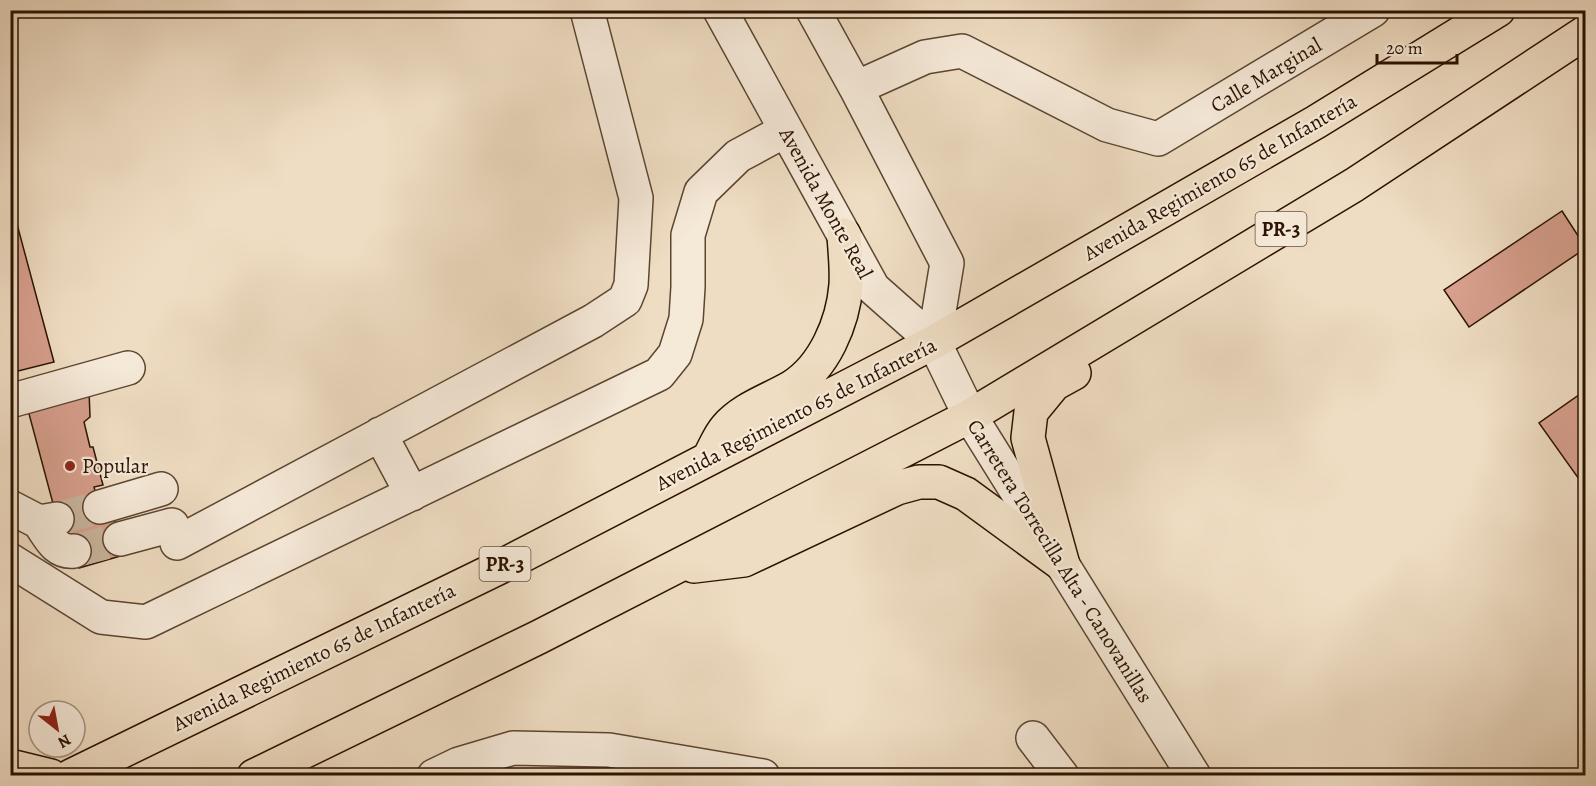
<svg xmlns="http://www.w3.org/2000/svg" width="1596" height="786" font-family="Alegreya,serif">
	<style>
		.building { fill: #d79f8d; stroke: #2b1200; stroke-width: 1.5 }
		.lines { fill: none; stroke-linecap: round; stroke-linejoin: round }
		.minor-tunnel { stroke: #c8b49c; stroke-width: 33; stroke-dasharray: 33 16; stroke-linecap: butt }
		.minor-casing { stroke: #5c4531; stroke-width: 36 }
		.major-casing { stroke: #2b1200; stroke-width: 36 }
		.minor { stroke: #f5e9d8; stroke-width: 33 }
		.major { stroke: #efddc3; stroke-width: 33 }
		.poi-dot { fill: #8f2418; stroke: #f5e9d8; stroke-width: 2 }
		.labels { text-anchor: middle; stroke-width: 4.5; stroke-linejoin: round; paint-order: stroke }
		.shield { fill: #f5e9d8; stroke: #685241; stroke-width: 1.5 }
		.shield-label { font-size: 20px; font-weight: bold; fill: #2b1200 }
		.street-label { font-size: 21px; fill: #2b1200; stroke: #f5e9d8 }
		.poi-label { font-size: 21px; fill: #2b1200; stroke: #f5e9d8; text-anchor: start }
	</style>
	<rect width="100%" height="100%" fill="#efddc3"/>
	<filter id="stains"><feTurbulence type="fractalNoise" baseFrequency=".00333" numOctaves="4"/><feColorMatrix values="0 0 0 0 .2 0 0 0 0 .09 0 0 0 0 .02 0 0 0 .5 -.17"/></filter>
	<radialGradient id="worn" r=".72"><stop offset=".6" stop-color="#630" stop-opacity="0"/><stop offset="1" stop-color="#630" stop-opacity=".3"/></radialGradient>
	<path class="building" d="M10,198L54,362L10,373Z
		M1562,211L1586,248L1469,327L1444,290Z
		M89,390L90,417L84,422L90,447H93L103,485L94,487L102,516L113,513L124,555L79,568L71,539L63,541L28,410Z
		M1586,390V489L1539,423Z"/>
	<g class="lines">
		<path class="minor-tunnel" d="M57,519L100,507
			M74,551L120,539"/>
		<defs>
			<path id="minor" d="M720,10L873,288L934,342L970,416L1194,776
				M813,10L856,88L947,263L934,342
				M856,88L925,57L962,51L1107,125L1158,139L1373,10
				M10,401L128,368
				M380,434L412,494
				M10,507L39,522L57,519
				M100,507L161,489
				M39,522C49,536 55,553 74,551
				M120,539L172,525
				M177,543L593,321L625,300L631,285L636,198L587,10
				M10,560L101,617L146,622L659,374L675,354L686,319L688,287V235L701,192L738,156L786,130
				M1033,738L1062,776
				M434,776L459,764L513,748L609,750L763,776"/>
			<path id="major" d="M710,456C715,447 719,436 726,428C743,408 770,400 792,387C824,367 843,323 846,285C847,268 845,252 844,235
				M1063,565L1028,438L1031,412L1054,384L1074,373
				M694,566L744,560L897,488L919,482H939L966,494L1063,565
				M10,766L51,776
				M71,776L500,567L934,342L1316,122L1498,10
				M254,776L539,637L970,416L1354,185L1586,32"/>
		</defs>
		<use href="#minor" class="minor-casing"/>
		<use href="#major" class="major-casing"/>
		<use href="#minor" class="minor"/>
		<use href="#major" class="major"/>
	</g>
	<circle class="poi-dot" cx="70" cy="466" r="6"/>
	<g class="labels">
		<g class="shield">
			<rect x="1255.5" y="212" width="51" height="34" rx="4.5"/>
			<rect x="479.5" y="547" width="51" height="34" rx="4.5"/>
		</g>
		<g class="shield-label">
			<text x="1281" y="236">PR-3</text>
			<text x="505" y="571">PR-3</text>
		</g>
		<g class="street-label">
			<text transform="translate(1266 75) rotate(-31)" y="7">Calle Marginal</text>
			<text transform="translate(1220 177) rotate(-30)" y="7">Avenida Regimiento 65 de Infantería</text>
			<text transform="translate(826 203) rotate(61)" y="7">Avenida Monte Real</text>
			<text transform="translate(796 414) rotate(-27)" y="7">Avenida Regimiento 65 de Infantería</text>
			<text transform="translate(1060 561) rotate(58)" y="7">Carretera Torrecilla Alta - Canovanillas</text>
			<text transform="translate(314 657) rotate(-26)" y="7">Avenida Regimiento 65 de Infantería</text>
		</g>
		<g class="poi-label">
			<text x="82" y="473">Popular</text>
		</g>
	</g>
	<rect width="1596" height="786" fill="none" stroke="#efddc3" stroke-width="36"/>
	<rect x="12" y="12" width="1572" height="762" fill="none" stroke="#2b1200" stroke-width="3"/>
	<rect x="18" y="18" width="1560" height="750" fill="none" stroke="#2b1200" stroke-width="1.5"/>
	<g transform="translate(57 729) rotate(149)"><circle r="28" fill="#f5e9d8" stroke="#a49382" stroke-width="1.5"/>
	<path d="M0-4.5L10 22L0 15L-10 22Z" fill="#8f2418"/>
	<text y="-9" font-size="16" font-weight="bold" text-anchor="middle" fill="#2b1200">N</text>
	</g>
	<path d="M1377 54v9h80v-9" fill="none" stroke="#2b1200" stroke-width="3"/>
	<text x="1386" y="54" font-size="18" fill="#2b1200" stroke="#f5e9d8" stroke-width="4.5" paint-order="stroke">20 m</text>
	<rect width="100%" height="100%" filter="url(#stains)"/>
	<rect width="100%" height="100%" fill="url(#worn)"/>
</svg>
